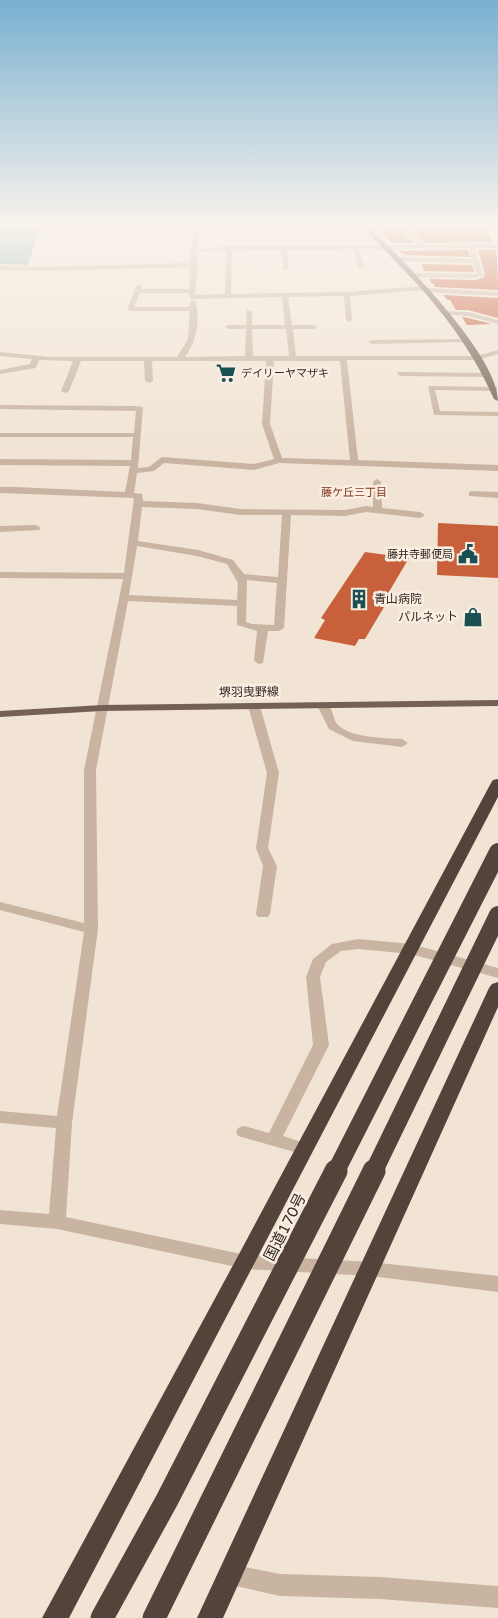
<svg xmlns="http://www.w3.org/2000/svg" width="498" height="1618" font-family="'Varela Round','Noto Sans JP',sans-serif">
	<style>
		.water { fill: #74aaae }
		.building { fill: #c8603b }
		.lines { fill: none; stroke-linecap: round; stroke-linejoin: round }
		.minor { fill: #c8b4a1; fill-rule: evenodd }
		.major { fill: #756055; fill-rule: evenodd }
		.highway { fill: #54433b; fill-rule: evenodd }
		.highway-bridge-far1 { stroke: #54433b; stroke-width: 18 }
		.highway-bridge { stroke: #54433b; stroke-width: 23 }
		.labels { text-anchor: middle; stroke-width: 5; stroke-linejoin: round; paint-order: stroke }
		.far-poi-label { font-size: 11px; fill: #332924; stroke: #f9eee1; text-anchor: start }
		.far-neighbourhood-label { font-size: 11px; fill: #83371c; stroke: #f9eee1 }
		.poi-label { font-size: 12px; fill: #332924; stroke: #f9eee1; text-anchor: start }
		.street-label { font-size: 12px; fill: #332924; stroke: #f9eee1 }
		.near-street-label { font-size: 15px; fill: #332924; stroke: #f9eee1 }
	</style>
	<rect width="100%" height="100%" fill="#f1e4d5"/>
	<path class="water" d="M0,225L40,226L28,265L0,264Z"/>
	<path class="building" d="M382,222H483L492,242L426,243L409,229L404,233L414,243H393L379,229H389Z
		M468,250L470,257L405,255L399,251Z
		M478,250H495L497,257L498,290L435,287L434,284L431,283L430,279L476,280L484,277L485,274Z
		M422,264L472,265L474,272L424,271Z
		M443,295L498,298V318L468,310H456L450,300H448Z
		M462,317L468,318L492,324L467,325Z
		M438,523L498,526V578L437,575Z
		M365,552L409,558L380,607H384L365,639H359L355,646L314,638L325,620L321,618Z"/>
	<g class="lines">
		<path class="minor" d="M66,222L104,223L108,227L104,236L101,238L98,236L102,227Z
			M195,222H201L198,247L196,250L229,246L418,245L406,233L409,231L425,245L498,244V248H475L483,275L476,278L412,277L409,275L412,273L477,274L473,263L397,261L394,259L397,257L472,259L469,248L359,249L364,267L361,269L358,267L353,249L287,250L289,268L286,270L283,268L281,250L232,251L231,294L347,292L424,286L427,288L498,292V296L425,292L422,290L350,296L352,320L349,322L346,320L344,296L288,297L292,325H314L317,327L314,329H293L296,356H477L498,350V354L477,360H347L358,460L498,465V471L279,463L254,470L164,463L154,471L137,473L134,493L142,494L143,501L197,503L240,509L345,510L366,506L373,507V482L377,479L381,482L382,508L420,512L425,515L420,518L366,512L345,516L291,515L284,628L279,631H268L263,663L259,664L254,661L257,631L237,625V606L128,601L96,770L98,929L72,1123L66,1217L246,1255L371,1262L498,1276V1292L371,1276L246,1269L57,1229L0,1224V1210L49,1214L56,1128L0,1123V1111L57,1116L84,932L0,910V902L84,923V770L123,579L0,578V572L124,573L134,498L0,493V487H16L125,492L130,466L0,465V459L131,460L133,437H0V433H134L136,411L0,409V405L135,406L143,407L138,468L149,467L162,457L254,464L274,459L262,424L266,361H152L153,381L149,383L145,381L144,361H81L69,391L65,393L61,391L73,361L39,360L36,368L0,374V370L30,364L32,359L0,356V352L50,357H177L188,339L190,311H130L127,309L137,285H141V289H189L190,267L42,271L0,270V266L42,267L190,263L191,253L188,251L192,247L194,230H118L115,228L118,226H195ZM205,251H226L225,294L195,295L198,265L197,253ZM140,293H189V297L192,299L282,297L285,325H252V311L247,310L246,325H228L225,327L228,329H246L245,356L185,357C197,341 201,318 195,300H191L190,307H134ZM252,329H286L289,356H253ZM274,361H340L350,460L282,458L270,424ZM142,507L197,509L240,515H282L278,577L244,574L233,560L198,550L138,541ZM137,546L197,556L227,564L238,583L237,600L129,595ZM247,580L277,583L274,625L252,624L246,622Z
			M236,222H242V223L239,225Z
			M444,311L468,312L498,320V324L468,316L442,314L441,313Z
			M465,339L467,340V342L372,344L368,342L372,340Z
			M398,372L487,373L491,375L487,377L401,376L397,374Z
			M428,386L497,387V391H494L435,390L440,411L498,412V416L434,415Z
			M472,491L498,492V498L469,496V492Z
			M36,525L41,528L39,530L0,532V526Z
			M323,702C333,704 332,717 337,724C349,738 385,738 402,739L408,743L402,747L353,741L329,729L317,705Z
			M254,703L260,706L279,773L268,848L277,866L270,914L268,917H258L256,914L263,866L256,848L267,773L248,706Z
			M358,939L411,944L498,968V978L411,954L358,949L341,951L326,962L320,977L329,1045L283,1136L311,1145L313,1149L311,1153L305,1155L238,1136L236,1132L238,1128L244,1126L269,1133L313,1045L306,977L313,959L332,944Z
			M230,1564L280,1574L380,1577L498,1586V1608L380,1599L280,1596L222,1583L219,1575L222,1567Z"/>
		<path class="major" d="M359,222H365C399,257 498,354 498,401L494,399C475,356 449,319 417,284C398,263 377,244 359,222Z
			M498,700V706L102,711L0,717V711L102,705Z"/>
		<path class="highway" d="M498,779V797L69,1618H42L238,1256L491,783L493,780Z
			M498,982V1007L223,1618H197L489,988L492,984Z"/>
		<path class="highway-bridge-far1" d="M335,1173L498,852
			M373,1173L498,915"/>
		<path class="highway-bridge" d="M102,1618L167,1500L336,1171
			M154,1618L374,1171"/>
	</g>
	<linearGradient id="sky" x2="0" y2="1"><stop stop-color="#79b0d1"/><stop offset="0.5" stop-color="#f9f3ec"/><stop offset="1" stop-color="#f9f3ec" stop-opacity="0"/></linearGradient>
	<rect width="498" height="448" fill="url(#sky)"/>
	<defs>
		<symbol id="supermarket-bare" viewBox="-9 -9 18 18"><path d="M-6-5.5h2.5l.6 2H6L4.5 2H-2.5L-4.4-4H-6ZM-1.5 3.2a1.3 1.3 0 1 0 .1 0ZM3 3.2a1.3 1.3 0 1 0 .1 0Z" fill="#1a4f54" stroke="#f9eee1" stroke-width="2.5" paint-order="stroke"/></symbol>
		<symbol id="civic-bare" viewBox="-9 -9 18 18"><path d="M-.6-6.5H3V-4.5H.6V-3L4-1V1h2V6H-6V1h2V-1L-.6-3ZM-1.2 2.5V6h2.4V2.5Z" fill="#1a4f54" stroke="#f9eee1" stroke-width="2.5" paint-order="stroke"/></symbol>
		<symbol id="building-bare" viewBox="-9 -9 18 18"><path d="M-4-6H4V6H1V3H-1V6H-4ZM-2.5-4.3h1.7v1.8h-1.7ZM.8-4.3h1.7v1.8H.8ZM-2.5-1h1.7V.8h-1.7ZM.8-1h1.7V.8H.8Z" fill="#1a4f54" stroke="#f9eee1" stroke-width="2.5" paint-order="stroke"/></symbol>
		<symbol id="shop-bare" viewBox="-9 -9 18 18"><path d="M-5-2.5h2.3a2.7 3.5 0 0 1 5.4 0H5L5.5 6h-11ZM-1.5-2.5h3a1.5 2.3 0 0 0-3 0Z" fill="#1a4f54" stroke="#f9eee1" stroke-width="2.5" paint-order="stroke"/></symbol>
	</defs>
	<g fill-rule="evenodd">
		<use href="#supermarket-bare" x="212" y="359" width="28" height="28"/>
		<use href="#civic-bare" x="454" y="540" width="28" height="28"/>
		<use href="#building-bare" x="345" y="585" width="28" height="28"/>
		<use href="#shop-bare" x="459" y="603" width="28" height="28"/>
	</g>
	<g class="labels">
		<g class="far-poi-label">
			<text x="241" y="377">デイリーヤマザキ</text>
			<text x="453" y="558" text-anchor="end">藤井寺郵便局</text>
		</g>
		<g class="far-neighbourhood-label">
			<text x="354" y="496">藤ケ丘三丁目</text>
		</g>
		<g class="poi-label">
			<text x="374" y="603">青山病院</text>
			<text x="458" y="621" text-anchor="end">パルネット</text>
		</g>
		<g class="street-label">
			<text transform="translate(249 692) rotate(-1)" y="4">堺羽曳野線</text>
		</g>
		<g class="near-street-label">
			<text transform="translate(285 1227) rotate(-63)" y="5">国道170号</text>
		</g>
	</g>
</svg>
